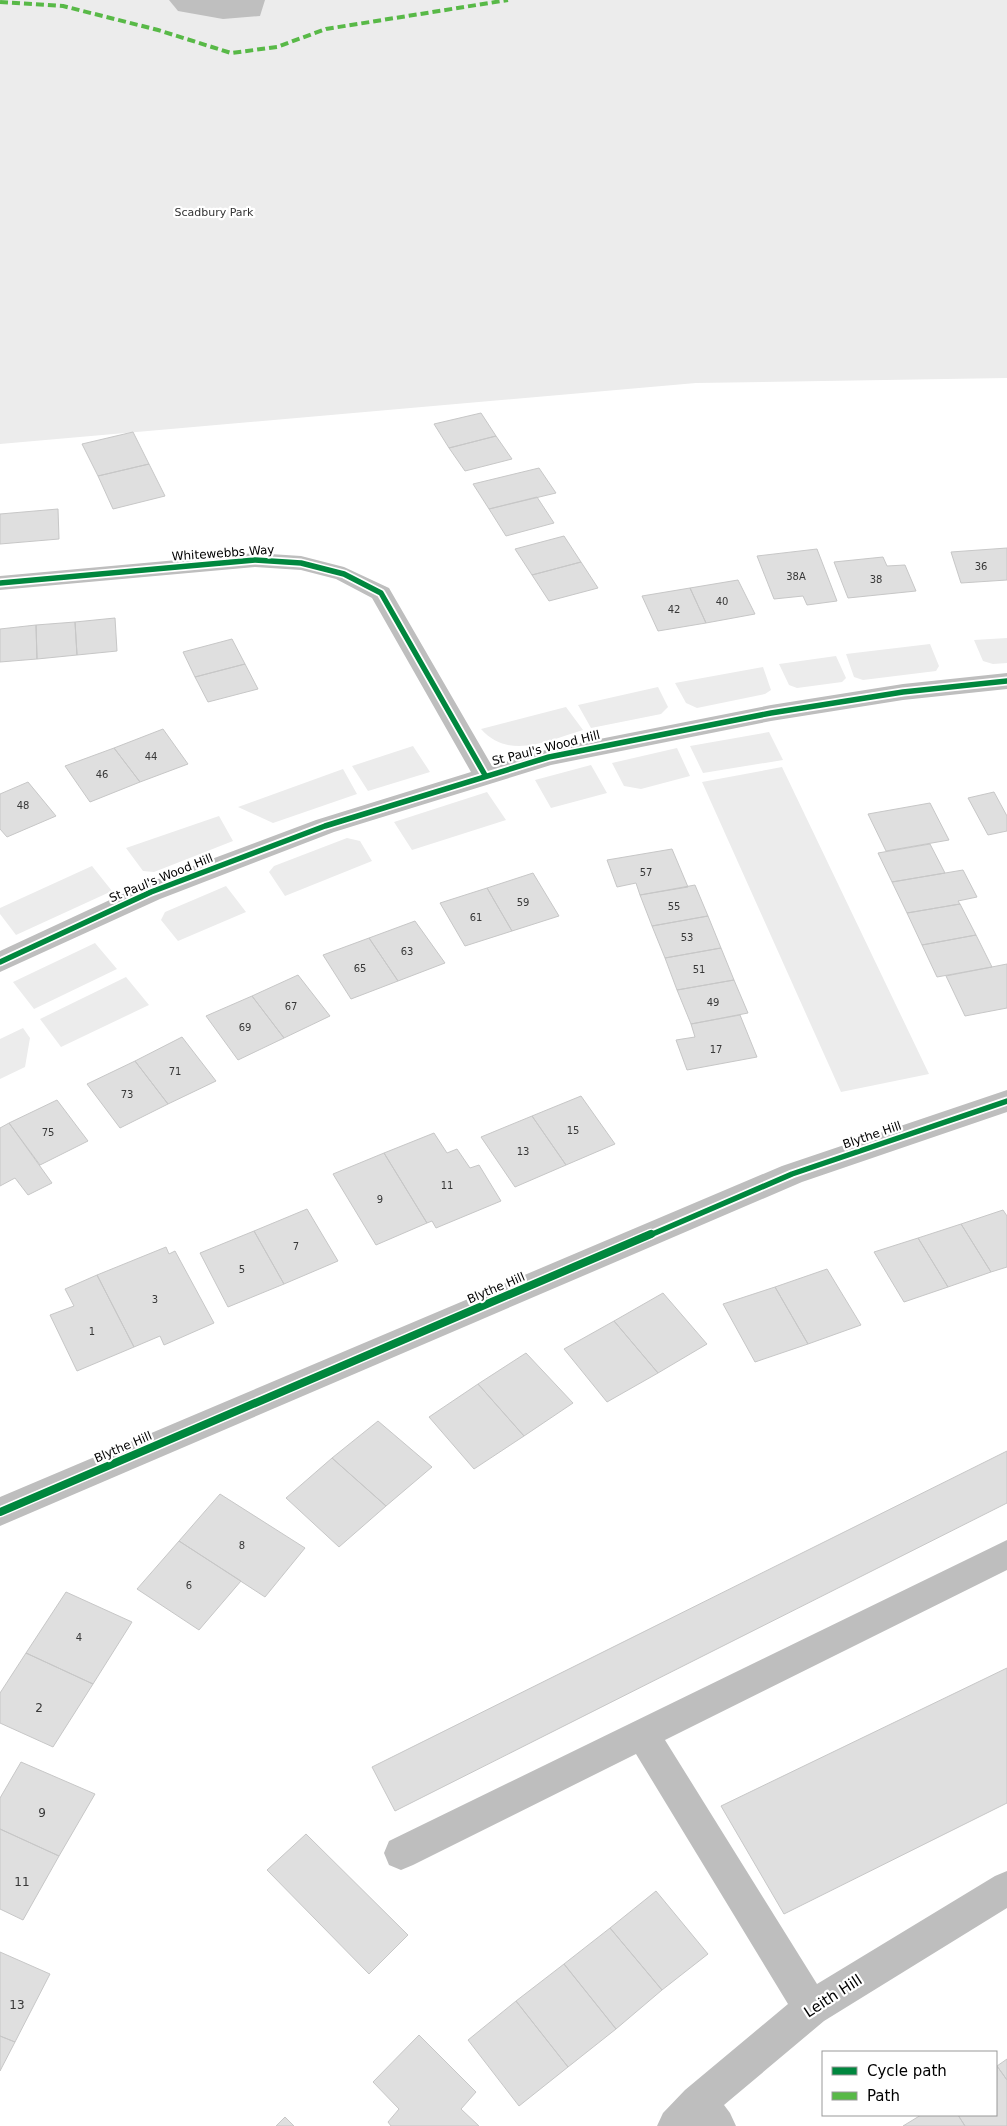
<svg xmlns="http://www.w3.org/2000/svg" width="1007" height="2126" font-family="'DejaVu Sans',sans-serif">
	<style>
		.green { fill: #ececec }
		.water { fill: #bfbfbf }
		.building { fill: #dfdfdf; stroke: #c7c7c7 }
		.lines { fill: none; stroke-linecap: round; stroke-linejoin: round }
		.minor { fill: #bebebe; fill-rule: evenodd }
		.quiet { stroke: #58b947; stroke-width: 4; stroke-dasharray: 8 4; stroke-linecap: butt }
		.cycleway-far1-casing { stroke: #fff; stroke-width: 9 }
		.cycleway-casing { stroke: #fff; stroke-width: 11 }
		.cycleway-far1 { stroke: #00873e; stroke-width: 5.5 }
		.cycleway { stroke: #00873e; stroke-width: 8 }
		.labels { text-anchor: middle; stroke-width: 4.5; stroke-linejoin: round; paint-order: stroke }
		.number-label { font-size: 10px; fill: #383838 }
		.far-park-label { font-size: 11px; fill: #333; stroke: #fff }
		.street-label { font-size: 12px; fill: #000; stroke: #fff }
		.near-number-label { font-size: 12px; fill: #383838 }
		.near-street-label { font-size: 15px; fill: #000; stroke: #fff }
	</style>
	<rect width="100%" height="100%" fill="#fff"/>
	<path class="green" d="M0,0H1007V378L696,383L0,444Z
		M1007,638V663L993,664L983,661L974,640Z
		M930,644L939,666L936,671L863,680L854,677L846,654Z
		M836,656L846,678L842,682L797,688L789,685L779,664Z
		M763,667L771,690L765,694L697,708L686,703L675,683Z
		M658,687L668,707L661,714L591,728L578,705Z
		M566,707L583,730C549,740 509,761 481,729Z
		M769,732L783,760L703,773L690,746Z
		M413,746L430,772L368,791L352,766Z
		M677,748L690,776L641,789L624,786L612,763Z
		M591,765L607,793L551,808L535,780Z
		M782,767L929,1074L841,1092L702,782Z
		M343,769L357,794L273,823L238,807Z
		M487,792L506,820L412,850L394,822Z
		M219,816L233,841L154,872L143,871L126,848Z
		M347,838L360,841L372,861L285,896L269,872L274,866Z
		M92,866L112,891L16,935L0,914V908Z
		M226,886L246,912L178,941L161,920L165,912Z
		M95,943L117,969L34,1009L13,982Z
		M126,977L149,1005L61,1047L40,1019Z
		M23,1028L30,1038L25,1067L0,1079V1039Z"/>
	<path class="water" d="M169,0H265L260,16L223,19L178,11Z"/>
	<path class="building" d="M481,413L496,436L449,448L434,424Z
		M133,432L149,464L98,476L82,444Z
		M496,436L512,459L465,471L449,448Z
		M149,464L165,496L113,509L98,476Z
		M539,468L556,493L489,509L473,484Z
		M537,497L554,523L506,536L489,509Z
		M58,509L59,539L0,544V514Z
		M564,536L581,562L532,575L515,549Z
		M1007,548V580L961,583L951,552Z
		M817,549L837,601L807,605L803,596L774,599L757,556Z
		M883,557L887,566L905,565L916,591L848,598L834,562Z
		M581,562L598,588L549,601L532,575Z
		M738,580L755,614L706,623L690,588Z
		M690,588L706,623L658,631L642,596Z
		M115,618L117,651L77,655L75,622Z
		M75,622L77,655L37,659L36,625Z
		M36,625L37,659L0,662V629Z
		M232,639L245,664L195,677L183,652Z
		M245,664L258,689L208,702L195,677Z
		M163,729L188,764L140,782L114,748Z
		M114,748L140,782L90,802L65,766Z
		M28,782L56,816L7,837L0,829V794Z
		M994,792L1007,816V831L988,835L968,798Z
		M930,803L949,840L886,851L868,814Z
		M930,844L945,873L892,882L878,853Z
		M672,849L688,887L640,895L636,883L617,887L607,860Z
		M963,870L977,897L958,901L960,904L907,913L892,882Z
		M533,873L559,916L512,931L487,888Z
		M695,885L708,916L652,926L640,895Z
		M487,888L512,931L465,946L440,903Z
		M960,904L976,935L922,945L907,913Z
		M708,916L721,948L665,958L652,926Z
		M415,921L445,963L398,981L369,938Z
		M976,935L992,967L937,977L922,945Z
		M369,938L398,981L351,999L323,955Z
		M721,948L734,980L677,990L665,958Z
		M1007,964V1008L965,1016L946,976Z
		M298,975L330,1016L284,1038L252,996Z
		M734,980L748,1013L691,1024L677,990Z
		M252,996L284,1038L238,1060L206,1016Z
		M740,1015L757,1057L687,1070L676,1040L695,1037L691,1024Z
		M182,1037L216,1081L168,1104L135,1061Z
		M135,1061L168,1104L120,1128L87,1084Z
		M581,1096L615,1144L566,1165L532,1116Z
		M57,1100L88,1141L40,1165L9,1123Z
		M532,1116L566,1165L515,1187L481,1137Z
		M9,1123L52,1183L28,1195L15,1178L0,1186V1128Z
		M434,1133L447,1153L457,1149L470,1168L479,1165L501,1201L436,1228L432,1221L427,1223L384,1153Z
		M384,1153L427,1223L376,1245L333,1174Z
		M307,1209L338,1261L284,1284L254,1231Z
		M1003,1210L1007,1216V1267L991,1272L961,1224Z
		M961,1224L991,1272L948,1287L918,1238Z
		M254,1231L284,1284L228,1307L200,1253Z
		M918,1238L948,1287L904,1302L874,1252Z
		M166,1247L169,1254L175,1251L214,1323L164,1345L160,1336L134,1347L97,1275Z
		M827,1269L861,1325L808,1344L775,1287Z
		M97,1275L134,1347L77,1371L50,1315L74,1306L65,1289Z
		M775,1287L808,1344L755,1362L723,1304Z
		M663,1293L707,1344L658,1373L614,1321Z
		M614,1321L658,1373L607,1402L564,1349Z
		M526,1353L573,1403L524,1436L478,1384Z
		M478,1384L524,1436L474,1469L429,1417Z
		M378,1421L432,1467L386,1506L332,1458Z
		M1007,1451V1503L395,1811L372,1767Z
		M332,1458L386,1506L339,1547L286,1498Z
		M220,1494L305,1548L265,1597L179,1541Z
		M179,1541L241,1581L199,1630L137,1589Z
		M66,1592L132,1622L93,1684L26,1653Z
		M26,1653L93,1684L53,1747L0,1723V1693Z
		M1007,1668V1803L784,1914L721,1806Z
		M21,1762L95,1794L59,1856L0,1829V1798Z
		M0,1829L59,1856L23,1920L0,1909Z
		M306,1834L408,1935L369,1974L267,1870Z
		M656,1891L708,1954L662,1990L610,1928Z
		M610,1928L662,1990L616,2029L564,1964Z
		M0,1952L50,1974L15,2042L0,2036Z
		M564,1964L616,2029L568,2067L516,2001Z
		M516,2001L568,2067L519,2106L468,2040Z
		M419,2035L476,2092L461,2109L479,2126H391L388,2122L399,2109L373,2082Z
		M0,2036L15,2042L0,2071Z
		M1007,2059V2080L997,2066Z
		M997,2066L1007,2080V2126H965L958,2115H996Z
		M921,2115H958L965,2126H903Z
		M285,2117L294,2126H276Z"/>
	<g class="lines">
		<path class="minor" d="M255,553L301,556L344,567L389,588L492,766L549,749L771,705L903,684L1007,673V689L903,700L771,721L551,765L334,832L160,899L0,972V951L142,885L316,820L471,772L372,598L336,579L301,570L255,567L0,590V576Z
			M1007,1090V1112L802,1182L0,1526V1497L782,1166Z
			M1007,1540V1570L665,1740L817,1984L995,1876L1007,1871V1908L824,2021L724,2105L730,2113L736,2126H657L663,2113L685,2090L788,2004L636,1754L413,1865L401,1870L389,1865L384,1853L389,1841Z"/>
		<path class="quiet" d="M0,2L63,6L158,30L231,53L277,47L326,29L508,0"/>
		<defs>
			<path id="cycleway-far1" d="M0,583L255,560L301,563L344,574L381,593L485,775
				M0,962L151,892L325,826L549,757L771,713L903,692L1007,681
				M648,1236L792,1174L1007,1101"/>
			<path id="cycleway" d="M0,1512L651,1234"/>
		</defs>
		<use href="#cycleway-far1" class="cycleway-far1-casing"/>
		<use href="#cycleway" class="cycleway-casing"/>
		<use href="#cycleway-far1" class="cycleway-far1"/>
		<use href="#cycleway" class="cycleway"/>
	</g>
	<g class="labels">
		<g class="number-label">
			<text x="981" y="570">36</text>
			<text x="796" y="580">38A</text>
			<text x="876" y="583">38</text>
			<text x="722" y="605">40</text>
			<text x="674" y="613">42</text>
			<text x="151" y="760">44</text>
			<text x="102" y="778">46</text>
			<text x="23" y="809">48</text>
			<text x="646" y="876">57</text>
			<text x="523" y="906">59</text>
			<text x="674" y="910">55</text>
			<text x="476" y="921">61</text>
			<text x="687" y="941">53</text>
			<text x="407" y="955">63</text>
			<text x="360" y="972">65</text>
			<text x="699" y="973">51</text>
			<text x="713" y="1006">49</text>
			<text x="291" y="1010">67</text>
			<text x="245" y="1031">69</text>
			<text x="716" y="1053">17</text>
			<text x="175" y="1075">71</text>
			<text x="127" y="1098">73</text>
			<text x="573" y="1134">15</text>
			<text x="48" y="1136">75</text>
			<text x="523" y="1155">13</text>
			<text x="447" y="1189">11</text>
			<text x="380" y="1203">9</text>
			<text x="296" y="1250">7</text>
			<text x="242" y="1273">5</text>
			<text x="155" y="1303">3</text>
			<text x="92" y="1335">1</text>
			<text x="242" y="1549">8</text>
			<text x="189" y="1589">6</text>
			<text x="79" y="1641">4</text>
		</g>
		<g class="far-park-label">
			<text x="214" y="216">Scadbury Park</text>
		</g>
		<g class="street-label">
			<text transform="translate(223 553) rotate(-4)" y="4">Whitewebbs Way</text>
			<text transform="translate(546 748) rotate(-14)" y="4">St Paul's Wood Hill</text>
			<text transform="translate(161 878) rotate(-22)" y="4">St Paul's Wood Hill</text>
			<text transform="translate(872 1135) rotate(-19)" y="4">Blythe Hill</text>
			<text transform="translate(496 1288) rotate(-23)" y="4">Blythe Hill</text>
			<text transform="translate(123 1447) rotate(-23)" y="4">Blythe Hill</text>
		</g>
		<g class="near-number-label">
			<text x="39" y="1712">2</text>
			<text x="42" y="1817">9</text>
			<text x="22" y="1886">11</text>
			<text x="17" y="2009">13</text>
		</g>
		<g class="near-street-label">
			<text transform="translate(833 1996) rotate(-33)" y="5">Leith Hill</text>
		</g>
	</g>
	<rect x="822" y="2051" width="175" height="65" fill="#ffffff" stroke="#999999"/>
	<rect x="832" y="2067" width="25" height="8" fill="#00873e" stroke="#999999"/>
	<text x="867" y="2076" font-size="15" fill="#000000">Cycle path</text>
	<rect x="832" y="2092" width="25" height="8" fill="#58b947" stroke="#999999"/>
	<text x="867" y="2101" font-size="15" fill="#000000">Path</text>
</svg>
